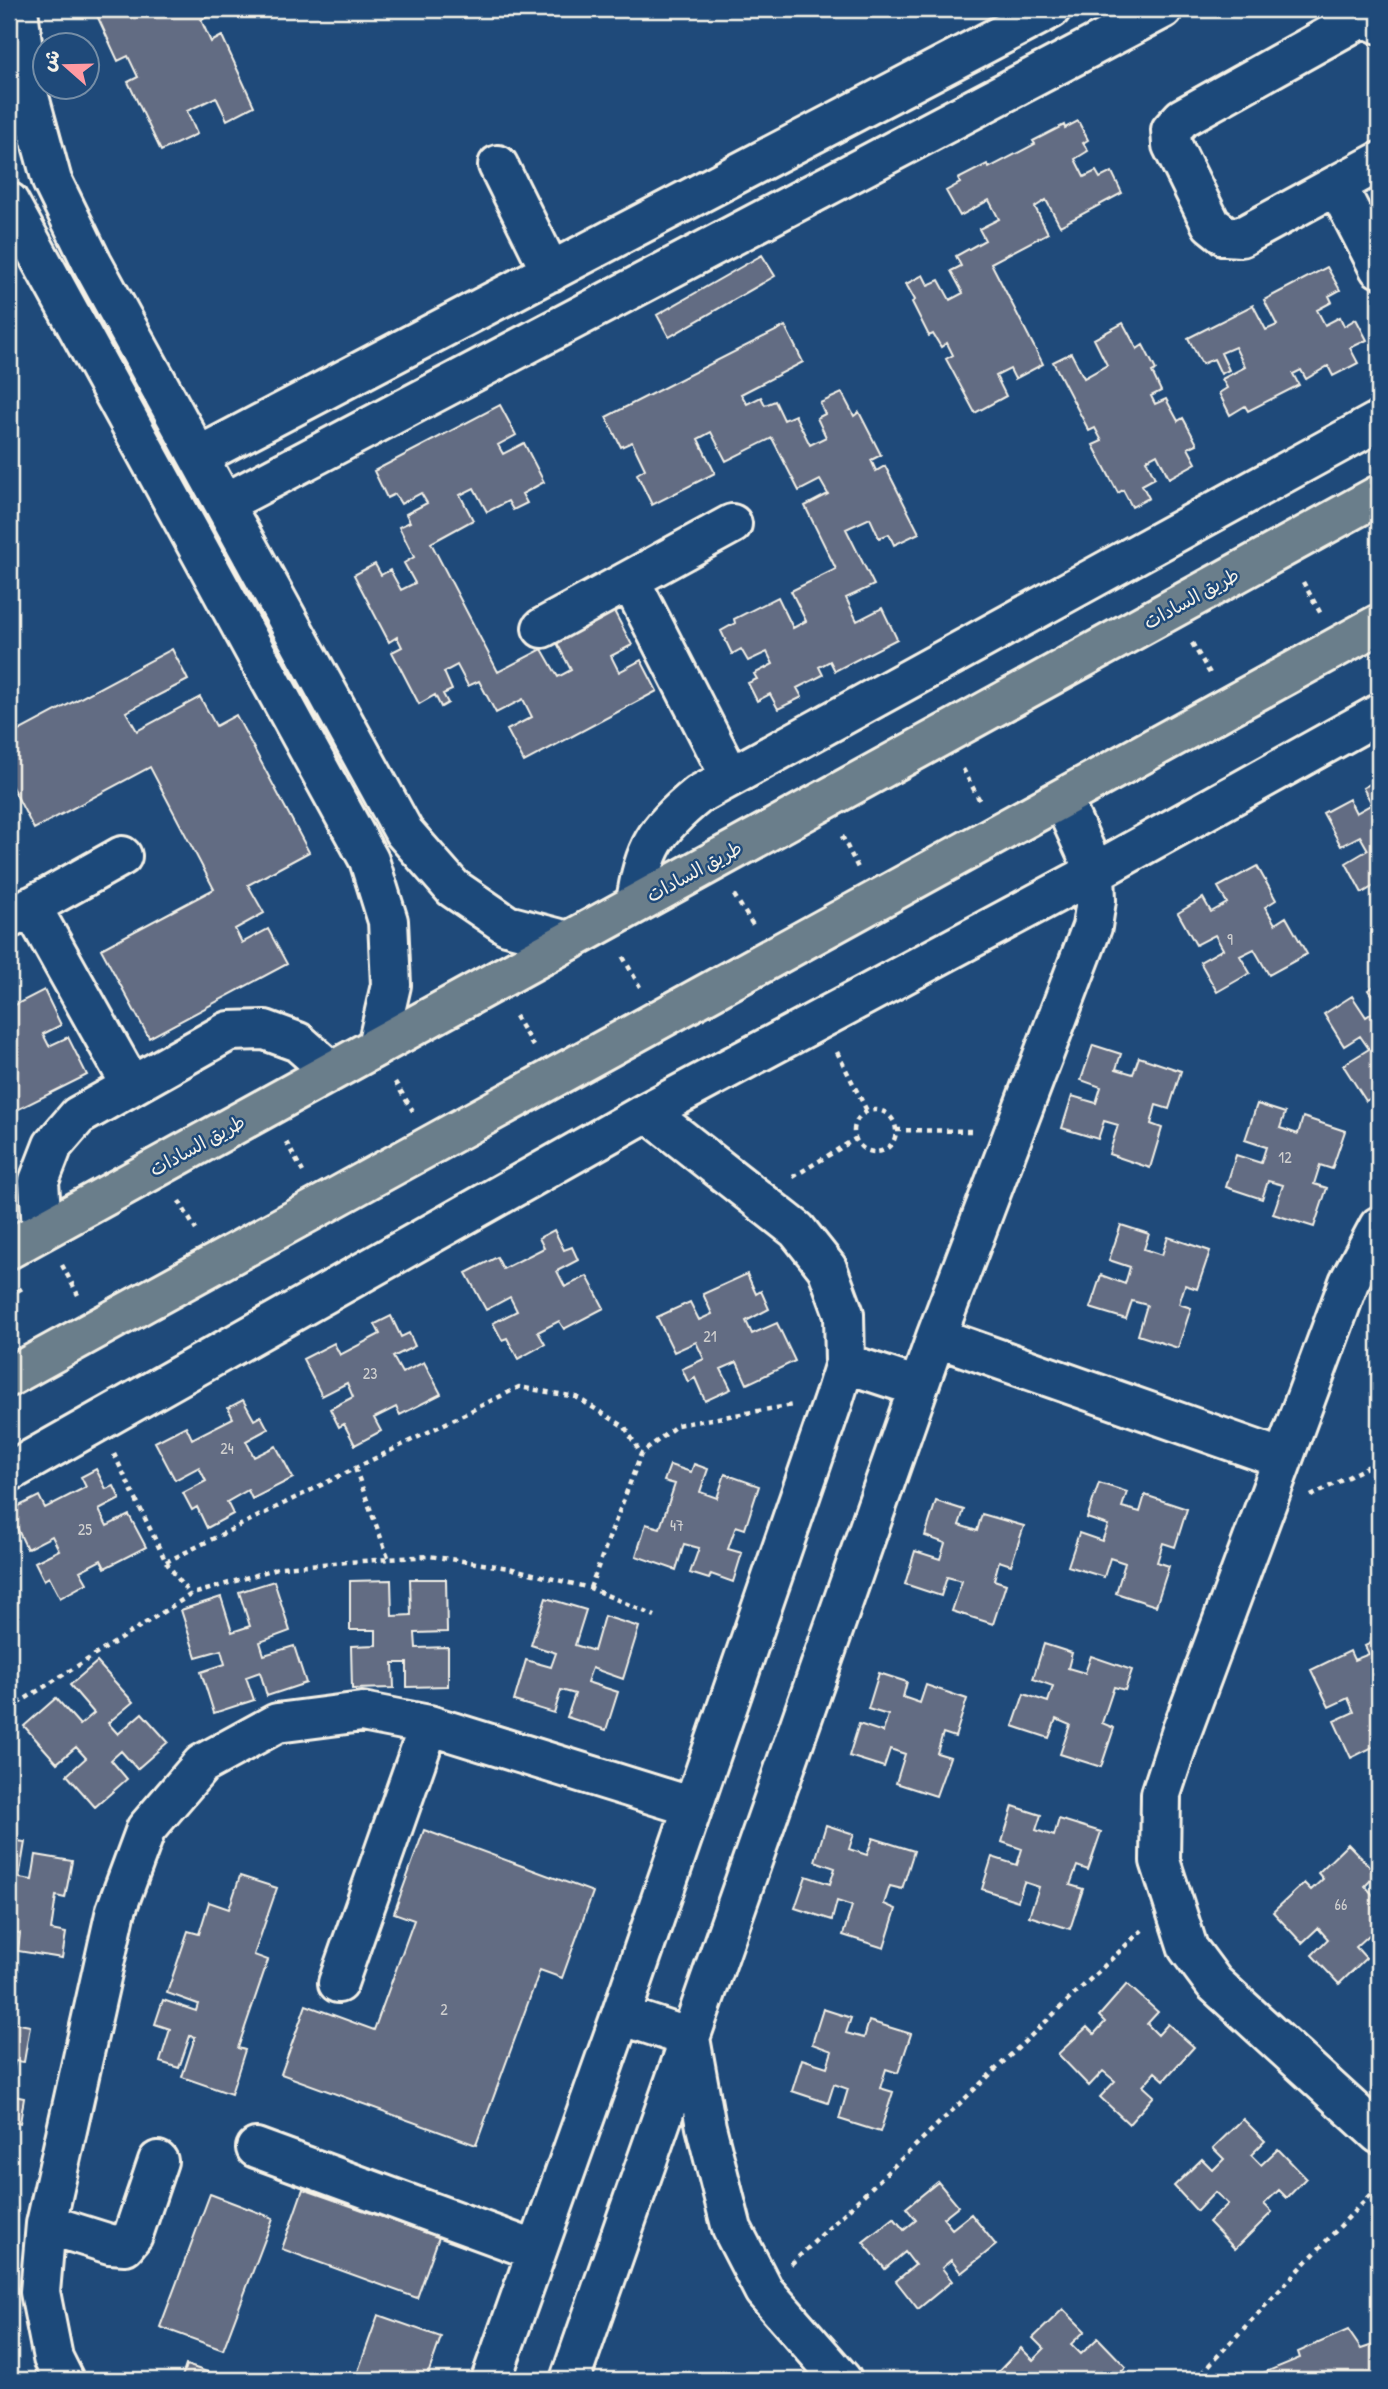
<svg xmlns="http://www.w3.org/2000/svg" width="1388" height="2389" font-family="'Patrick Hand','Playpen Sans Arabic',sans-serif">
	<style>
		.building { fill: #626c83; stroke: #f4f1e8; stroke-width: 2 }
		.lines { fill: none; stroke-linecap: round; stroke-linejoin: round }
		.minor-casing { stroke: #f4f1e8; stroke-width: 44 }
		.major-casing { stroke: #f4f1e8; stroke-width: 44 }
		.path { stroke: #f4f1e8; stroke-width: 4.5; stroke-dasharray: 5 5; stroke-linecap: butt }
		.minor { stroke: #1f4a7a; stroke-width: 38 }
		.major { stroke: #6b7e8b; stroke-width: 38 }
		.labels { text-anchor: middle; stroke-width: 5; stroke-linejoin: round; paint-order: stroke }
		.number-label { font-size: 16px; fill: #d0d0cf }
		.street-label { font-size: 19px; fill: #f4f1e8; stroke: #1f4a7a }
	</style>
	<rect width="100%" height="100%" fill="#1f4a7a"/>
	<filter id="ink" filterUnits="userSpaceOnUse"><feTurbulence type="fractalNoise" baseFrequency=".0143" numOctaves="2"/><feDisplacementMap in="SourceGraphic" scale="14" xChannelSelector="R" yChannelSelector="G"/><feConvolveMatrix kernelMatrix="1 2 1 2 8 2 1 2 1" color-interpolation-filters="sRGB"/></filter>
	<g filter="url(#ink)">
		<path class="building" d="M94,9H205L209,16L201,20L211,42L222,36L254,106L227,120L216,97L187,111L197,134L161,151L128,82L138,77L128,56L118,61Z
			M1078,121L1088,140L1083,143L1088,151L1075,159L1084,177L1096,171L1100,178L1112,172L1122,193L1060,226L1046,200L1035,207L1048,233L991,263L1043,364L1015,379L1010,369L996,376L1006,396L975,413L946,359L953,355L947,343L941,347L933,334L929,336L912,302L915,300L906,284L923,275L928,285L939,280L950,300L963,293L951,271L961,266L956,256L985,240L979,229L999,219L989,200L960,216L946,191L960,183L958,179L987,164L989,168L1035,144L1033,141L1064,125L1065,128Z
			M762,255L775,276L669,337L657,315Z
			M1327,267L1340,290L1329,296L1332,302L1317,310L1325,325L1340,317L1344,326L1356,319L1367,340L1350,348L1358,363L1333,376L1328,366L1306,379L1301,370L1293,374L1299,385L1248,411L1245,406L1230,415L1219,393L1227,388L1222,379L1245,367L1235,347L1221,353L1229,370L1221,374L1214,359L1202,364L1188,338L1253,305L1266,330L1277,325L1264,300Z
			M1123,323L1137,349L1143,345L1156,370L1152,372L1161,391L1151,396L1155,404L1166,399L1178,421L1183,418L1197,444L1188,448L1196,463L1169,478L1157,454L1146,460L1155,478L1142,485L1149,498L1132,507L1123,490L1118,493L1093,445L1102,441L1095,428L1089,431L1053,362L1071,353L1084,378L1107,365L1094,339Z
			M785,326L803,362L741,394L747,404L761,397L765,405L775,401L784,420L795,415L810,445L826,437L817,418L825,414L820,403L842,393L854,416L859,412L881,455L871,460L876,471L885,466L919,533L894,545L889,534L879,538L870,518L846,529L874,585L846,598L857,621L882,608L897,639L835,671L830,661L819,667L823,675L797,688L802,697L778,709L770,694L757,701L748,683L757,679L754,674L773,664L767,652L748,661L741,649L732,654L721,631L735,623L734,619L778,597L793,628L806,621L791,591L836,569L805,506L828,494L820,480L799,491L772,438L726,461L711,432L698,439L715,473L652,505L637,474L645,469L632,442L621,447L606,417Z
			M500,405L516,435L498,445L503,454L524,443L544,482L522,494L527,503L513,510L508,501L487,512L474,488L460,495L473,520L431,543L498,672L542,649L558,677L571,670L556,641L614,611L632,645L611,656L619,672L641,660L657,691L524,762L507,730L532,717L523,699L496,713L479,681L468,686L457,665L444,672L452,690L443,694L448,703L441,707L435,695L419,704L392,652L402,647L397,637L389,642L354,575L375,564L381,575L390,570L401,590L415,583L404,563L414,557L399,527L410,522L406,514L427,503L421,493L401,504L395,494L387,498L374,471Z
			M172,649L188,680L126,712L137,731L200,697L216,726L236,715L309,852L248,885L264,913L235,929L242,943L268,929L287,964L149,1038L101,949L214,889L150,767L34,829L9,781V736Z
			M1379,779V883L1362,893L1346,863L1368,850L1360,836L1341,846L1323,813L1349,799L1356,813L1372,804L1363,788Z
			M1257,866L1276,900L1265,907L1275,924L1286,917L1307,954L1269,975L1254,949L1240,956L1250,973L1217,992L1200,962L1223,949L1215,935L1196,945L1178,913L1203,898L1211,912L1227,903L1218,887Z
			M1379,983V1007L1368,990Z
			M44,990L61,1025L43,1034L49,1046L68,1037L87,1075L9,1114V1008Z
			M1352,996L1366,1017L1379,1008V1093L1366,1101L1343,1065L1369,1049L1360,1036L1344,1046L1324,1014Z
			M1093,1045L1121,1054L1116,1069L1133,1074L1139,1057L1181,1071L1169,1109L1156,1105L1151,1124L1162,1128L1150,1168L1109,1154L1118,1125L1104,1121L1098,1139L1062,1128L1072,1096L1096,1103L1101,1087L1081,1080Z
			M1257,1104L1285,1113L1280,1128L1298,1134L1303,1117L1345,1131L1332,1169L1320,1165L1314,1184L1327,1188L1314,1227L1273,1214L1283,1185L1268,1181L1262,1199L1226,1187L1236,1155L1261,1163L1266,1147L1245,1140Z
			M1121,1225L1149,1234L1144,1249L1162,1255L1168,1237L1210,1251L1197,1289L1185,1285L1179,1304L1191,1308L1178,1348L1138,1335L1147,1305L1132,1301L1126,1319L1090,1308L1101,1275L1125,1284L1130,1267L1109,1260Z
			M554,1230L564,1250L572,1247L578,1260L557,1271L565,1287L587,1276L604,1308L564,1329L559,1321L538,1332L545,1344L518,1359L507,1338L502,1340L493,1323L517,1311L510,1297L486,1310L466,1273L497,1257L503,1269L544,1248L539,1238Z
			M747,1274L756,1294L761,1291L769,1309L746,1321L752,1334L777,1323L795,1361L747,1384L737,1362L721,1369L731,1389L705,1401L695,1378L688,1382L682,1369L704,1359L696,1342L674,1352L657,1317L690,1302L699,1320L712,1314L703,1294Z
			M391,1316L401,1337L409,1333L415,1346L393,1357L402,1373L424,1362L441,1394L400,1415L396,1407L374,1418L381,1431L355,1445L344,1424L339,1427L330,1409L353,1397L347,1383L322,1396L303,1359L334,1343L340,1355L380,1334L375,1324Z
			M243,1400L254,1420L261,1416L268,1429L246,1441L254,1457L276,1446L293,1478L252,1499L248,1490L227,1502L233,1514L207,1528L197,1507L192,1510L183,1493L206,1481L199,1467L175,1480L155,1442L186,1426L192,1439L233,1418L228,1408Z
			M694,1464L708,1469L700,1492L717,1498L725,1474L759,1486L745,1529L736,1526L728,1549L742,1553L733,1582L711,1574L709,1579L690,1573L699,1548L684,1544L676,1570L636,1556L646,1524L660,1528L675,1484L664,1481L670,1465L691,1472Z
			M96,1469L106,1489L114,1486L120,1499L99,1510L107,1526L129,1515L146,1547L105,1568L101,1560L80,1571L87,1583L60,1598L49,1577L44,1580L35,1562L59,1550L52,1536L27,1549L9,1511L39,1496L45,1508L86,1487L81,1477Z
			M1099,1483L1127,1492L1122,1507L1140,1512L1145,1495L1187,1509L1175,1547L1163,1543L1157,1562L1169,1566L1156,1606L1116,1593L1125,1563L1110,1558L1104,1577L1068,1566L1079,1533L1102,1541L1108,1525L1087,1518Z
			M936,1501L964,1510L959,1525L977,1531L982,1514L1024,1526L1011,1565L999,1561L994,1580L1006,1584L993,1624L952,1611L962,1581L947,1577L941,1596L905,1584L915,1551L940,1559L945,1543L925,1536Z
			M410,1579H446L447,1632L415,1633L416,1648L448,1647V1686L407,1687V1663H393L394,1688L352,1689L351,1646L376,1645V1630H350V1581L391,1580L392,1616L411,1615Z
			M274,1581L290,1631L260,1642L264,1655L294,1646L306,1683L267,1696L260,1672L246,1677L254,1700L214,1713L201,1672L225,1664L221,1650L196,1657L181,1610L221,1597L232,1632L250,1626L239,1592Z
			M546,1598L586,1610L575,1645L594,1651L604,1616L639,1627L623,1679L592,1668L587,1682L618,1692L606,1730L567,1717L575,1694L561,1690L554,1713L514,1701L526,1660L551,1667L556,1653L531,1645Z
			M1379,1639V1744L1351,1758L1334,1721L1354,1712L1348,1698L1329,1707L1311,1670L1350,1651L1354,1660L1369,1654L1365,1646Z
			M1044,1644L1072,1653L1068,1668L1085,1673L1091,1656L1132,1670L1125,1690L1114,1687L1102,1723L1114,1728L1101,1767L1060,1754L1070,1725L1056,1719L1049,1738L1013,1726L1024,1694L1048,1702L1053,1686L1033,1679Z
			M97,1662L133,1702L108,1723L118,1734L142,1713L168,1742L137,1769L121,1751L111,1760L127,1779L95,1807L67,1775L86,1758L76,1747L57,1763L24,1726L56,1698L80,1725L94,1713L70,1685Z
			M879,1673L907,1682L903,1697L920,1703L926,1685L967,1699L955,1737L943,1733L937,1753L950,1757L936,1796L896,1783L905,1754L890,1749L884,1767L849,1756L859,1724L883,1732L888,1715L868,1709Z
			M1013,1806L1041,1815L1036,1830L1054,1836L1059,1819L1101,1832L1088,1870L1077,1866L1070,1885L1083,1889L1070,1929L1029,1916L1039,1887L1024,1882L1018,1901L982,1889L992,1857L1017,1865L1022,1849L1002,1842Z
			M826,1825L854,1834L849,1849L867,1855L873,1838L914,1851L902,1889L890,1886L884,1904L896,1909L884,1948L843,1935L852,1906L837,1901L832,1920L795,1908L806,1876L830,1884L835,1868L815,1861Z
			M424,1830L593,1892L562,1978L540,1970L476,2145L281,2074L306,2005L374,2030L414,1920L394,1913Z
			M9,1840L25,1842L19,1878L32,1880L36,1855L72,1861L65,1898L56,1896L51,1930L66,1933L62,1958L18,1951L20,1933L9,1931Z
			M1348,1844L1377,1874L1365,1886L1375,1897L1379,1893V1926L1356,1947L1366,1958L1339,1984L1312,1955L1328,1939L1318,1928L1302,1943L1273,1912L1304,1883L1311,1890L1323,1879L1318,1873Z
			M240,1876L277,1888L254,1955L268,1960L238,2048L245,2050L231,2094L182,2077L195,2037L190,2036L179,2068L160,2062L170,2029L155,2024L163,2000L196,2011L198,2004L167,1993L188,1931L199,1934L209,1902L229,1909Z
			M1127,1984L1158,2012L1147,2024L1158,2035L1168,2024L1194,2047L1164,2080L1155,2072L1143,2086L1154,2096L1129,2124L1100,2097L1115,2081L1103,2071L1089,2086L1058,2054L1087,2027L1094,2034L1105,2022L1099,2016Z
			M823,2009L851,2018L846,2033L864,2038L869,2021L911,2034L898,2073L886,2069L880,2088L893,2092L880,2132L839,2119L848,2089L834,2084L828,2103L792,2091L802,2059L827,2067L832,2051L812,2044Z
			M9,2022L30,2026L24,2062L15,2061L9,2095L24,2098L20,2123L9,2122Z
			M1243,2119L1265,2141L1251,2155L1261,2165L1278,2149L1306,2178L1287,2198L1279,2190L1264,2204L1272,2212L1235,2249L1209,2222L1228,2204L1215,2192L1197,2211L1174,2186L1202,2159L1213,2170L1224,2159L1213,2148Z
			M938,2182L958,2206L943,2218L952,2229L971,2214L996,2245L961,2273L951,2260L942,2268L952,2281L918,2309L896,2281L915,2265L905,2252L885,2269L863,2242L894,2218L904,2230L916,2220L906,2208Z
			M303,2189L439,2237L417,2298L282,2249Z
			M210,2194L273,2218L223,2350L160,2327Z
			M1063,2309L1085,2331L1071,2344L1081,2354L1098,2338L1126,2367L1113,2380H998L994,2376L1021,2348L1033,2360L1044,2349L1033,2338Z
			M378,2315L441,2337L426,2380H355Z
			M1348,2330L1361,2349L1379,2343V2380H1252L1251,2378L1300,2358L1298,2352Z
			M186,2365L232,2380H181Z"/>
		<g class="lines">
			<defs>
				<path id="minor" d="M18,9L28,93L52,181L92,263L404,832L453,888L507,925L568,941
					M1379,24L1370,20H1358L1182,118L1171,130L1172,145L1211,224L1226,236L1241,237L1379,162
					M498,165L551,272
					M1337,186L1379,268
					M9,202L369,860L388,921L391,985L377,1046
					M199,456L1051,9
					M225,503L1163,9
					M630,580L730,776
					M542,628L732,524
					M636,903C643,849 656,829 698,795L1379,421
					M31,906L131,1085
					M11,918L122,856
					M1379,1226L1349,1282L1182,1730L1161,1794L1160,1861L1188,1948L1214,1983L1379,2134
					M42,1230L39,1181L53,1145L78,1116L229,1031L265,1030L298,1042L331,1071
					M936,1337L1283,1459
					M845,1363L918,1387
					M9,1472L647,1112L1095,872L1379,714
					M338,1983L429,1725
					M621,2015L690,2038L706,2127L732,2229L764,2291L842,2380
					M256,2148L537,2251
					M46,2224L110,2244L125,2245L133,2235L158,2161
					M64,2380L53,2358L40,2292L46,2224L116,1910L146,1829L202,1764L277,1723L362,1712L429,1725L693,1807
					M491,2380L621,2015L834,1398L845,1363L844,1314L827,1268L797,1230L647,1112
					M570,2380L936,1337L1092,927L1096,900L1095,872L1062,799"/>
				<path id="major" d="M9,1249L1379,495
					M9,1377L1379,624"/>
			</defs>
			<use href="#minor" class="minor-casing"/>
			<use href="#major" class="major-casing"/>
			<path class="path" d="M1303,582L1321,614
				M1192,643L1211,675
				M963,769L980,801
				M842,836L858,868
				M734,895L753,925
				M623,957L640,987
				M515,1016L533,1046
				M837,1052L867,1111
				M395,1082L413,1111
				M854 1131a21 21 0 1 1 42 0a21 21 0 1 1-42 0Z
				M896,1130L972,1131
				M286,1142L303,1172
				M793,1177L855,1139
				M179,1201L196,1230
				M62,1265L78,1295
				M9,1296L26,1286
				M114,1454L166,1562L190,1595
				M355,1468L388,1557
				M1311,1496L1379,1461
				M166,1562L519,1387L576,1397L625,1427L641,1454
				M590,1588L641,1454L677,1425L793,1405
				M9,1709L190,1595L281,1567L429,1556L509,1568L590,1588L655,1616
				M791,2264L1142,1930
				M1195,2380L1379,2185"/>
			<use href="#minor" class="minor"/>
			<use href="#major" class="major"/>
		</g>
	</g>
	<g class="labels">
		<g class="number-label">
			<text x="1230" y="945">9</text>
			<text x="1285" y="1163">12</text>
			<text x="710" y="1342">21</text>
			<text x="370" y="1379">23</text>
			<text x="227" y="1454">24</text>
			<text x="677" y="1531">47</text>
			<text x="85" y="1535">25</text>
			<text x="1341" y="1910">66</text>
			<text x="444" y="2015">2</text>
		</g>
		<g class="street-label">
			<text transform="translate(1191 598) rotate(-29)" y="7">طريق السادات</text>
			<text transform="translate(694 871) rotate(-29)" y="7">طريق السادات</text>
			<text transform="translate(197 1145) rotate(-29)" y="7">طريق السادات</text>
		</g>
	</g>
	<rect width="1388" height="2389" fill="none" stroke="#1f4a7a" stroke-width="35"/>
	<rect x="18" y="18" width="1353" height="2354" fill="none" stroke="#f4f1e8" stroke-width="2.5" filter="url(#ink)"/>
	<g transform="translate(66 66) rotate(290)"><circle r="33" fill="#1f4a7a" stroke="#748da6" stroke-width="2"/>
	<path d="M0-5L12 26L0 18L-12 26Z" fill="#ff9aa2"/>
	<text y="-10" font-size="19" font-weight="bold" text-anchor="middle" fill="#f4f1e8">ش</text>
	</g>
</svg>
